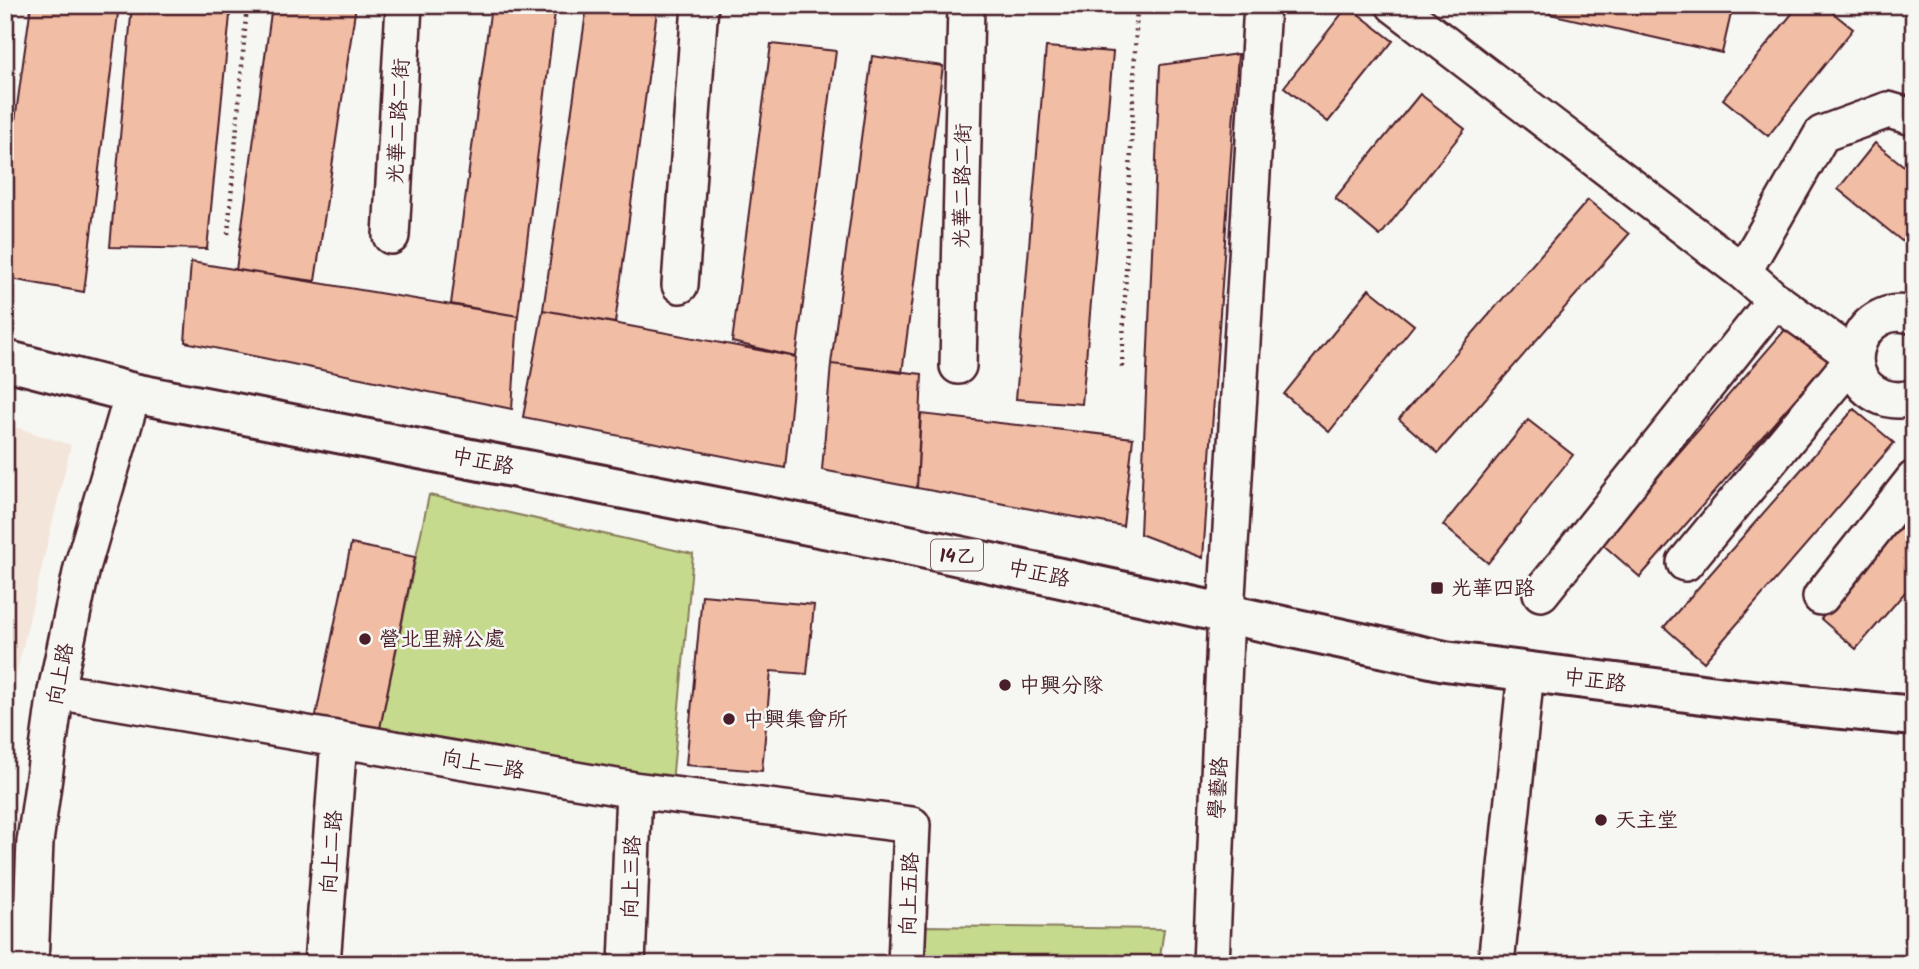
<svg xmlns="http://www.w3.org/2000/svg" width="1919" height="969" font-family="Kalam,'LXGW WenKai TC',sans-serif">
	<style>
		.built { fill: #f4e5db }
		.green { fill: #c6da8e; stroke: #887c5c; stroke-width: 2 }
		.building { fill: #f1bda4; stroke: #4a1f2b; stroke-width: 2 }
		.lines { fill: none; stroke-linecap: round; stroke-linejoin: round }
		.minor-casing { stroke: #4a1f2b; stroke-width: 40 }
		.major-casing { stroke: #4a1f2b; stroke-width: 44 }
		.path { stroke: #4a1f2b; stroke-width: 4.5; stroke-dasharray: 2 5; stroke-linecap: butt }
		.minor { stroke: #f6f6f2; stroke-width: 35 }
		.major { stroke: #f6f6f2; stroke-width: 38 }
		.poi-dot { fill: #4a1f2b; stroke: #f6f6f2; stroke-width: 2.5 }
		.labels { text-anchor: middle; stroke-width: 5; stroke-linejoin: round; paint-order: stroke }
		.shield { fill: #f6f6f2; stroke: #7e6067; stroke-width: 2 }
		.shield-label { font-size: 19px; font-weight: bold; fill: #4a1f2b }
		.street-label { font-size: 21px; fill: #4a1f2b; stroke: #f6f6f2 }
		.poi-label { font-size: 21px; fill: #4a1f2b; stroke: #f6f6f2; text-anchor: start }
	</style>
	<rect width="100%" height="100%" fill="#f6f6f2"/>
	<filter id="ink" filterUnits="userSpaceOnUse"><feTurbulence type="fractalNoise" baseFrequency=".0143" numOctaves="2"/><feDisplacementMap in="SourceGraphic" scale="14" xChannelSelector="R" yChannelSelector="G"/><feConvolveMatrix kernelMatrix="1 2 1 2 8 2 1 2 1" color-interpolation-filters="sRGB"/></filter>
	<g filter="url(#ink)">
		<path class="built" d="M5,424L71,445L5,721Z"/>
		<path class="green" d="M429,495L693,554L672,783L379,733Z
			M921,926L1164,929L1159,964H919Z"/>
		<path class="building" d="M31,5H119L84,292L5,278V193Z
			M132,5H231L207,249L110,247Z
			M272,5H356L315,281L236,270Z
			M1552,5H1733L1722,53L1550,14Z
			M1799,5H1823L1853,29L1768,136L1723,99Z
			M491,6L555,12L518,316L451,304Z
			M1348,6L1393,41L1328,122L1284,87Z
			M657,11L615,323L543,310L586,13Z
			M771,44L836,51L796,357L732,342Z
			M1046,47L1113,52L1082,404L1016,399Z
			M1238,54L1203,558L1140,534L1160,65Z
			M872,56L943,66L902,373L831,364Z
			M1420,94L1465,129L1380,236L1335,198Z
			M1875,143L1914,174V251L1838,189Z
			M1588,200L1629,234L1438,453L1399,419Z
			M191,262L518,316L512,409L185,342Z
			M1369,289L1414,325L1329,432L1284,394Z
			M543,310L796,357L785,468L523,417Z
			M1790,324L1830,359L1640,577L1601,543Z
			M831,364L922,374L917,488L822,470Z
			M1854,409L1894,443L1704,662L1664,627Z
			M921,414L1133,438L1123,526L917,488Z
			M1528,420L1573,455L1488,563L1443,525Z
			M1914,512V582L1856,649L1821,619Z
			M351,544L415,557L379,733L315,720Z
			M702,595L814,605L807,674L771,671L762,771L686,765Z"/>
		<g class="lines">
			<defs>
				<path id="minor" d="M1394,5L1743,272L1775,300L1855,357L1685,563
					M391,236L404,5
					M1743,272L1822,134L1888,110L1909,116
					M680,285L700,5
					M1914,316C1861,298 1830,376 1882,397C1893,401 1903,401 1914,397
					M958,366L966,5
					M1541,593L1775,300
					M1821,597L1914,479
					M56,691L634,790L912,825L906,964
					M30,964L35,842L56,691L82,568L133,393
					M322,964L339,740
					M627,964L634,790
					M1211,964L1226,613L1262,5
					M1496,964L1526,672"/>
				<path id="major" d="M5,360L133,393L885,540L1445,661L1741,699L1914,716"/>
			</defs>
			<use href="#minor" class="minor-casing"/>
			<use href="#major" class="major-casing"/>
			<path class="path" d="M228,234L247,5
				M1122,367L1137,5"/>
			<use href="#minor" class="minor"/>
			<use href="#major" class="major"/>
		</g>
	</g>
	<g class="poi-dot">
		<rect x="1430" y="581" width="14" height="14" rx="3.5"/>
		<circle cx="365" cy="639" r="7"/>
		<circle cx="1005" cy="685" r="7"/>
		<circle cx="729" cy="719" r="7"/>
		<circle cx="1601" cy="820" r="7"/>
	</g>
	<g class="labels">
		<rect class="shield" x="931" y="539.5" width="52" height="31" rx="5"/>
		<g class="shield-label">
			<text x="957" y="562">14乙</text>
		</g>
		<g class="street-label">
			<text transform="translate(398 121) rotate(-87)" y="7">光華二路二街</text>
			<text transform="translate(962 186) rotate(-89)" y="7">光華二路二街</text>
			<text transform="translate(483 461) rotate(11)" y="7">中正路</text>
			<text transform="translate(1039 573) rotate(12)" y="7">中正路</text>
			<text transform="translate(60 674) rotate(-79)" y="7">向上路</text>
			<text transform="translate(1595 680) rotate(7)" y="7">中正路</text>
			<text transform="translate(483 764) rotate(10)" y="7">向上一路</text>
			<text transform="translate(1218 788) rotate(-87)" y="7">學藝路</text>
			<text transform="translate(331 852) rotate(-86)" y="7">向上二路</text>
			<text transform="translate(631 877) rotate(-88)" y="7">向上三路</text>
			<text transform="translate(909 894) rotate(-88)" y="7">向上五路</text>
		</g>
		<g class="poi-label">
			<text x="1451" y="595">光華四路</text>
			<text x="379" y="646">營北里辦公處</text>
			<text x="1019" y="692">中興分隊</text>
			<text x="743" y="726">中興集會所</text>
			<text x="1615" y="827">天主堂</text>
		</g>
	</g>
	<rect width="1919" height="969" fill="none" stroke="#f6f6f2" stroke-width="28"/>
	<rect x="14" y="14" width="1891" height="941" fill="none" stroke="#4a1f2b" stroke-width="2.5" filter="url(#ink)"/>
</svg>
